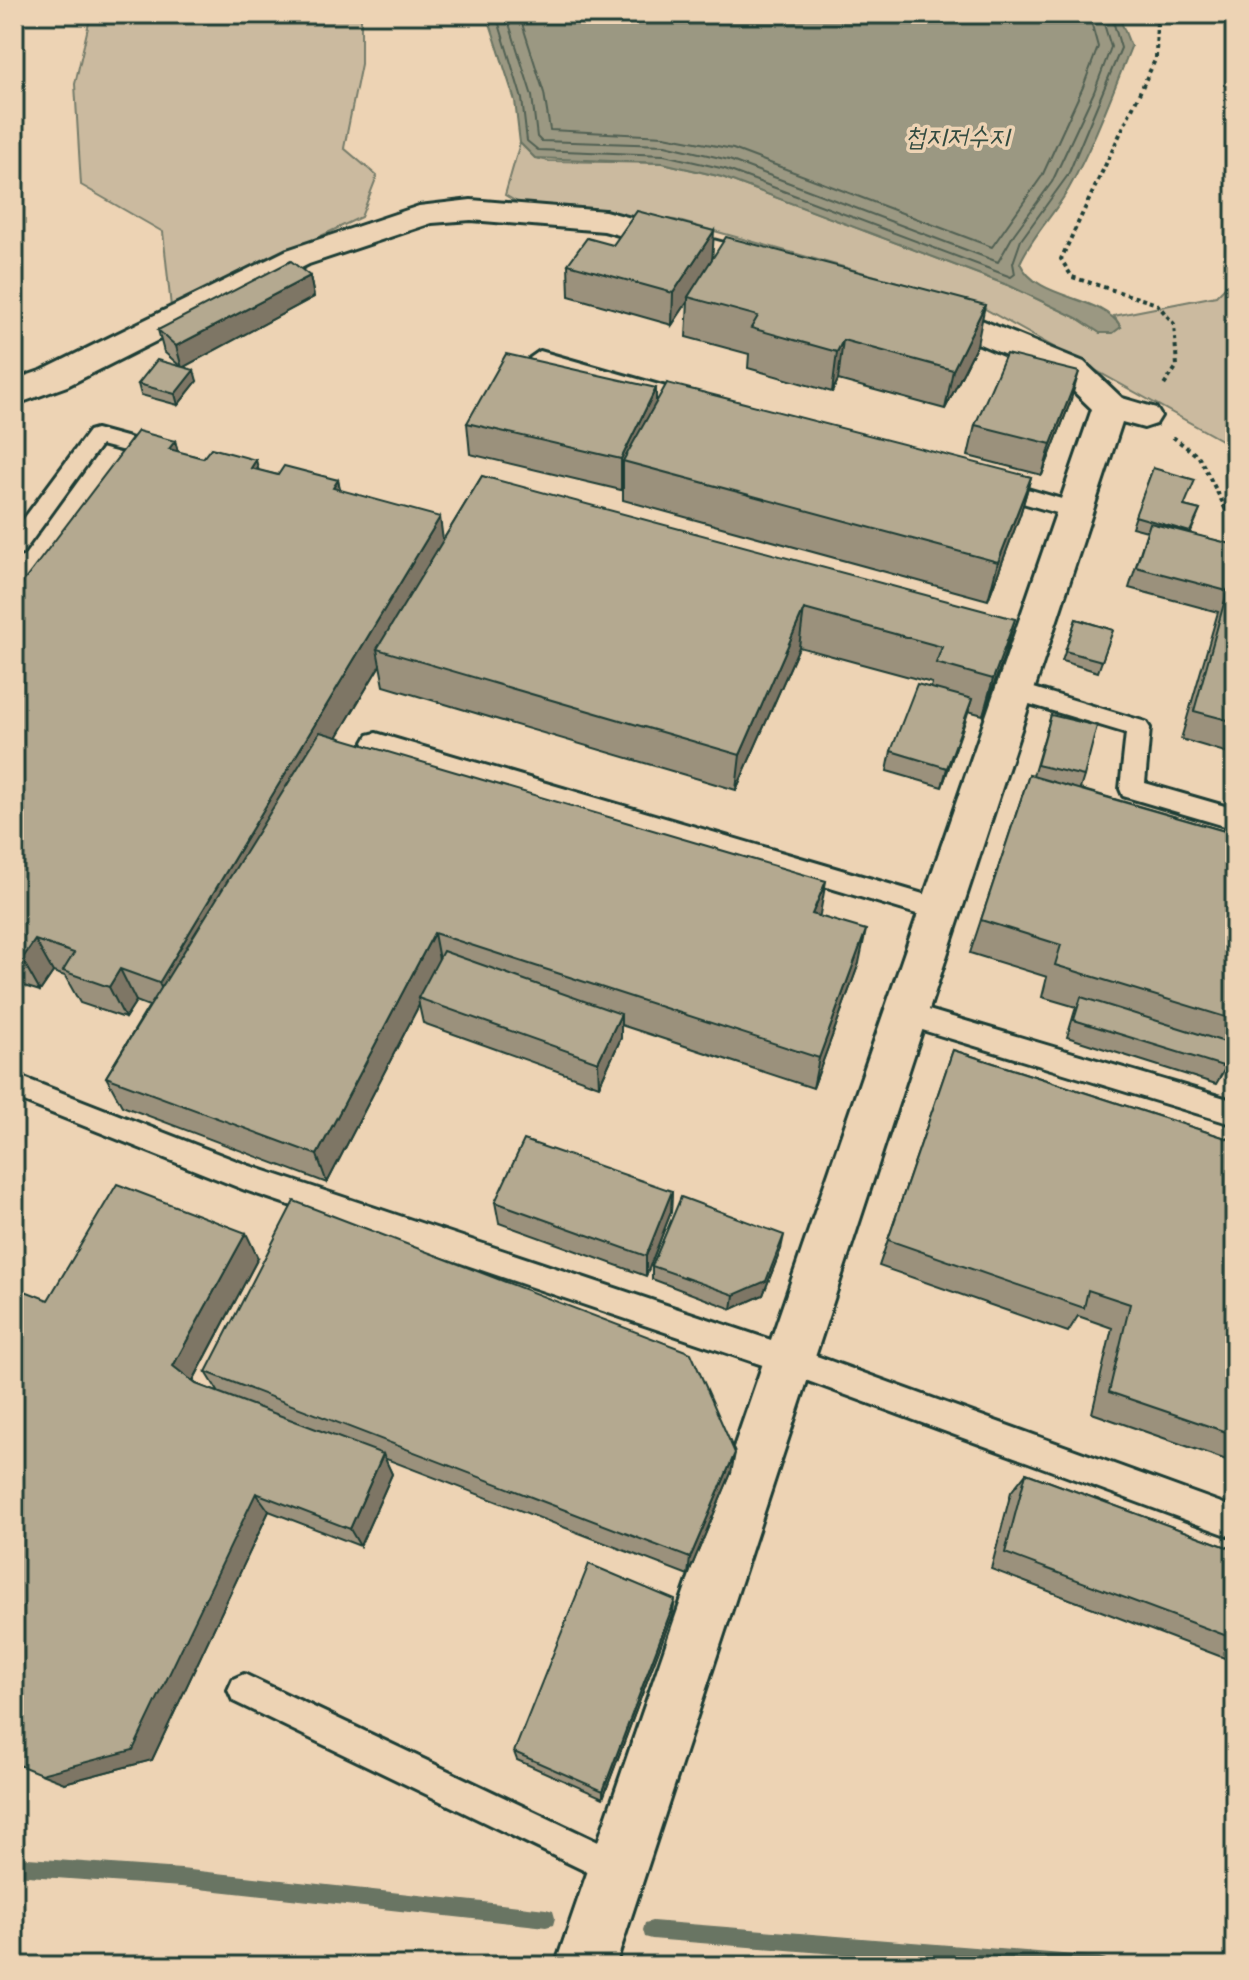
<svg xmlns="http://www.w3.org/2000/svg" width="1249" height="1980" font-family="Pangolin,'Poor Story',sans-serif">
	<style>
		.green { fill: #cbba9f; stroke: #757c6a; stroke-width: 2 }
		.water { fill: #9b9882; stroke: #697463; stroke-width: 2 }
		.lines { fill: none; stroke-linecap: round; stroke-linejoin: round }
		.shore { stroke: #516153; stroke-width: 2 }
		.stream { fill: #697463; fill-rule: evenodd }
		.lane-casing { stroke: #1f3d34; stroke-width: 6 }
		.street-casing { stroke: #1f3d34; stroke-width: 6 }
		.path-far1 { stroke: #1f3d34; stroke-width: 4; stroke-dasharray: 4 4; stroke-linecap: butt }
		.path { stroke: #1f3d34; stroke-width: 5; stroke-dasharray: 6 6; stroke-linecap: butt }
		.lane { fill: #edd3b4; fill-rule: evenodd }
		.street { fill: #edd3b4; fill-rule: evenodd }
		.wall { fill: #9b917c; stroke: #1f3d34; stroke-width: 2 }
		.shaded-wall { fill: #7e7665; stroke: #1f3d34; stroke-width: 2 }
		.building { fill: #b4a990; stroke: #1f3d34; stroke-width: 2 }
		.labels { text-anchor: middle; stroke-width: 7; stroke-linejoin: round; paint-order: stroke }
		.far-water-label { font-size: 26px; font-style: italic; fill: #324b40; stroke: #edd3b4 }
	</style>
	<rect width="100%" height="100%" fill="#edd3b4"/>
	<filter id="ink" filterUnits="userSpaceOnUse"><feTurbulence type="fractalNoise" baseFrequency=".0125" numOctaves="2"/><feDisplacementMap in="SourceGraphic" scale="16" xChannelSelector="R" yChannelSelector="G"/><feConvolveMatrix kernelMatrix="1 2 1 2 8 2 1 2 1" color-interpolation-filters="sRGB"/></filter>
	<g filter="url(#ink)">
		<path class="green" d="M91,14H361V64L344,148L377,176L361,217L171,307L163,232L81,185L75,84Z
			M520,143L535,158L549,161L663,163L722,177L1010,286L1077,318L1100,333L1121,327L1114,316L1216,296L1235,277V463L1221,440L976,304L675,220L522,205L505,195Z"/>
		<path class="water" d="M487,14H1118L1131,47C1112,94 1093,146 1068,190C1053,216 1032,236 1020,263C1037,301 1100,294 1121,327L1113,333H1100L1077,318L1010,286L722,177L663,163L535,158L520,143L515,101Z"/>
		<g class="lines">
			<path class="shore" d="M496,14L522,99L527,141L538,150L664,155L725,169L1011,277L1015,274L1013,263L1021,240L1068,175L1121,48L1111,14
				M506,14L532,96L537,137L541,141L665,145L729,160L998,262L1014,234L1052,182L1094,92L1111,47L1101,14
				M519,14L544,93L550,130L664,136L733,149L992,247L1042,176L1083,87L1098,47L1089,14"/>
			<path class="stream" d="M14,1857L181,1869L546,1909L553,1911L555,1918L553,1925L546,1927L181,1887L14,1875Z
				M652,1921L1099,1957L1106,1959L1108,1966H982L652,1939L645,1937L643,1930L645,1923Z"/>
			<defs>
				<path id="lane" d="M540,351L701,397L704,402L694,409L533,363L530,358Z
					M96,429L166,448L170,453L166,458L159,460L101,445L22,554L14,556V532L89,431Z
					M993,479L1082,505L1085,510L1082,515L1074,518L985,492L982,487L985,482Z
					M1014,682L1146,722L1150,728L1145,783L1235,809V829L1123,796L1120,789L1126,733L1006,697L1002,691L1006,685Z
					M376,733L940,899L949,903L953,910L949,917L940,921L368,749L364,742L368,735Z
					M905,1003L1235,1101V1125L896,1022L892,1014L896,1006Z
					M14,1074L247,1165L789,1346L1235,1508V1538L789,1374L245,1190L14,1098Z
					M244,1674L630,1857L635,1869L630,1881L618,1886L606,1881L233,1701L228,1690L233,1679Z"/>
				<path id="street" d="M471,200L605,211L788,260L792,267L788,274L776,277L604,231L471,220L432,223L309,264L67,386L14,405V380L43,370L287,250L419,206Z
					M923,296L1084,362L1122,398L1156,408L1161,416L1156,424L1144,428L1122,422L615,1966H555L1092,409L1060,378L911,315L906,307L911,299Z"/>
			</defs>
			<use href="#lane" class="lane-casing"/>
			<use href="#street" class="street-casing"/>
			<path class="path-far1" d="M1157,14L1156,58L1061,259L1072,277L1157,304L1174,324L1177,366L1163,387
				M1173,437L1199,457L1225,507"/>
			<path class="path" d="M1224,505L1235,526"/>
			<use href="#lane" class="lane"/>
			<use href="#street" class="street"/>
		</g>
		<path class="wall" d="M613,245L713,258L977,345L945,409L838,380L832,392L748,368L749,354L686,337L688,301L672,325L569,296L568,264Z
			M310,276L314,297L183,367L197,381L178,405L141,395L138,384L180,366L164,352L158,330Z
			M656,403L1031,477L1020,515L988,600L623,500V485L621,490L470,454L467,423Z
			M1070,403L1042,475L968,456L975,425Z
			M175,441L178,452L203,458L278,475L338,480L340,490L443,540L482,476L1004,656L983,715L968,711L942,787L887,771L891,751L931,688L932,683L799,647L736,790L384,686L380,665L337,737L819,916L859,963L813,1088L621,1025V1038L599,1086L423,1023L419,1005L327,1183L122,1106L106,1077L149,1006L136,1001L125,1018L80,1003L65,976L53,972L40,991L14,983V594Z
			M1153,468L1184,506L1200,510L1190,534L1235,545V755L1181,739L1218,612L1129,588L1147,531L1132,527Z
			M1076,619L1113,630L1098,672L1062,661Z
			M1051,715L1084,776L1080,789L1235,834V1057L1229,1055L1226,1067L1216,1084L1067,1037L1076,1007L1042,997L1047,977L970,953L1029,775L1033,776Z
			M953,1050L1235,1141V1463L1092,1413L1112,1328L1078,1316L1068,1332L879,1266Z
			M672,1191L671,1212L646,1276L499,1223L495,1202Z
			M781,1249L763,1295L732,1309L652,1279V1266Z
			M258,1258L193,1381L196,1384L219,1393L206,1372L731,1473L688,1575L384,1458L392,1474L360,1546L269,1511L152,1760L64,1783L48,1300Z
			M1026,1473L1235,1550V1662L991,1569L1011,1492Z
			M673,1612L603,1798L517,1760L514,1752Z"/>
		<path class="shaded-wall" d="M714,231L712,263L688,297V301L672,325L673,293Z
			M310,276L314,297L182,368L176,346Z
			M985,305L977,345L945,409L953,370Z
			M843,340L838,380L832,392L837,352Z
			M194,370L197,381L178,405L175,394Z
			M1079,372L1070,403L1042,475L1051,444Z
			M656,388V420L623,461V485L621,490V459Z
			M175,441L186,480L169,449Z
			M256,460L266,499L251,468Z
			M1031,477L1020,515L988,600L998,562Z
			M338,480L345,519L333,488Z
			M440,517L445,556L377,649L380,665L173,1014L159,983Z
			M804,609L799,647L736,790L740,755Z
			M1015,619L1004,656L983,715L993,679Z
			M972,699L966,719L942,787L947,768Z
			M826,881L820,914L807,947L812,914Z
			M866,930L859,963L813,1088L819,1058Z
			M434,933L440,965L418,998L419,1005L327,1183L317,1155Z
			M35,940L53,972L40,991L22,959Z
			M120,969L136,1001L125,1018L109,987Z
			M621,1014V1038L599,1086L598,1062Z
			M672,1191L671,1212L646,1276V1256Z
			M246,1233L258,1258L189,1388L173,1366Z
			M784,1235L781,1249L763,1295L732,1309L734,1295Z
			M735,1453L731,1473L688,1575L690,1558Z
			M383,1454L392,1474L360,1546L350,1529Z
			M256,1493L269,1511L152,1760L64,1783L41,1774Z
			M675,1600L673,1612L603,1798V1791Z"/>
		<path class="building" d="M637,211L714,231L673,293L568,264L587,238L613,245Z
			M726,237L985,305L953,370L843,340L837,352L751,328L758,316L688,297Z
			M291,261L310,276L176,346L158,330Z
			M506,354L656,388L621,459L467,423Z
			M1006,354L1079,372L1051,444L975,425Z
			M157,360L194,370L175,394L138,384Z
			M667,383L1031,477L998,562L623,461Z
			M138,431L175,441L169,449L203,458L211,448L256,460L251,468L278,475L284,466L338,480L333,488L440,517L159,983L120,969L109,987L63,971L74,953L35,940L22,959L14,957V594Z
			M1153,468L1195,480L1184,506L1200,510L1190,532L1135,516Z
			M482,476L1015,619L993,679L936,663L942,647L804,609L740,755L377,649Z
			M1150,523L1235,545V591L1228,589L1227,591L1136,567Z
			M1228,589L1235,591V722L1194,711Z
			M1076,619L1113,630L1102,661L1065,651Z
			M917,684L972,699L947,768L891,751Z
			M1051,715L1097,726L1084,776L1037,765Z
			M320,732L826,881L812,914L866,930L819,1058L434,933L317,1155L106,1077Z
			M1029,775L1235,834V1020L1055,965L1061,945L981,920Z
			M443,951L621,1014L598,1062L418,998Z
			M1081,997L1231,1044L1226,1067L1074,1020Z
			M953,1050L1235,1141V1435L1109,1392L1130,1304L1088,1290L1084,1308L888,1240Z
			M524,1140L672,1191L646,1256L495,1202Z
			M117,1184L246,1233L173,1366L196,1384L383,1454L350,1529L256,1493L133,1750L41,1774L14,1763V1309L25,1291L48,1300Z
			M681,1197L784,1235L766,1281L734,1295L652,1266Z
			M294,1201L691,1353L735,1453L690,1558L206,1372Z
			M1026,1473L1235,1550V1639L1005,1553Z
			M589,1564L675,1600L603,1791L514,1752Z"/>
	</g>
	<g class="labels">
		<g class="far-water-label">
			<text x="957" y="145">첩지저수지</text>
		</g>
	</g>
	<rect width="1249" height="1980" fill="none" stroke="#edd3b4" stroke-width="48"/>
	<rect x="24" y="24" width="1201" height="1932" fill="none" stroke="#1f3d34" stroke-width="3" filter="url(#ink)"/>
</svg>
